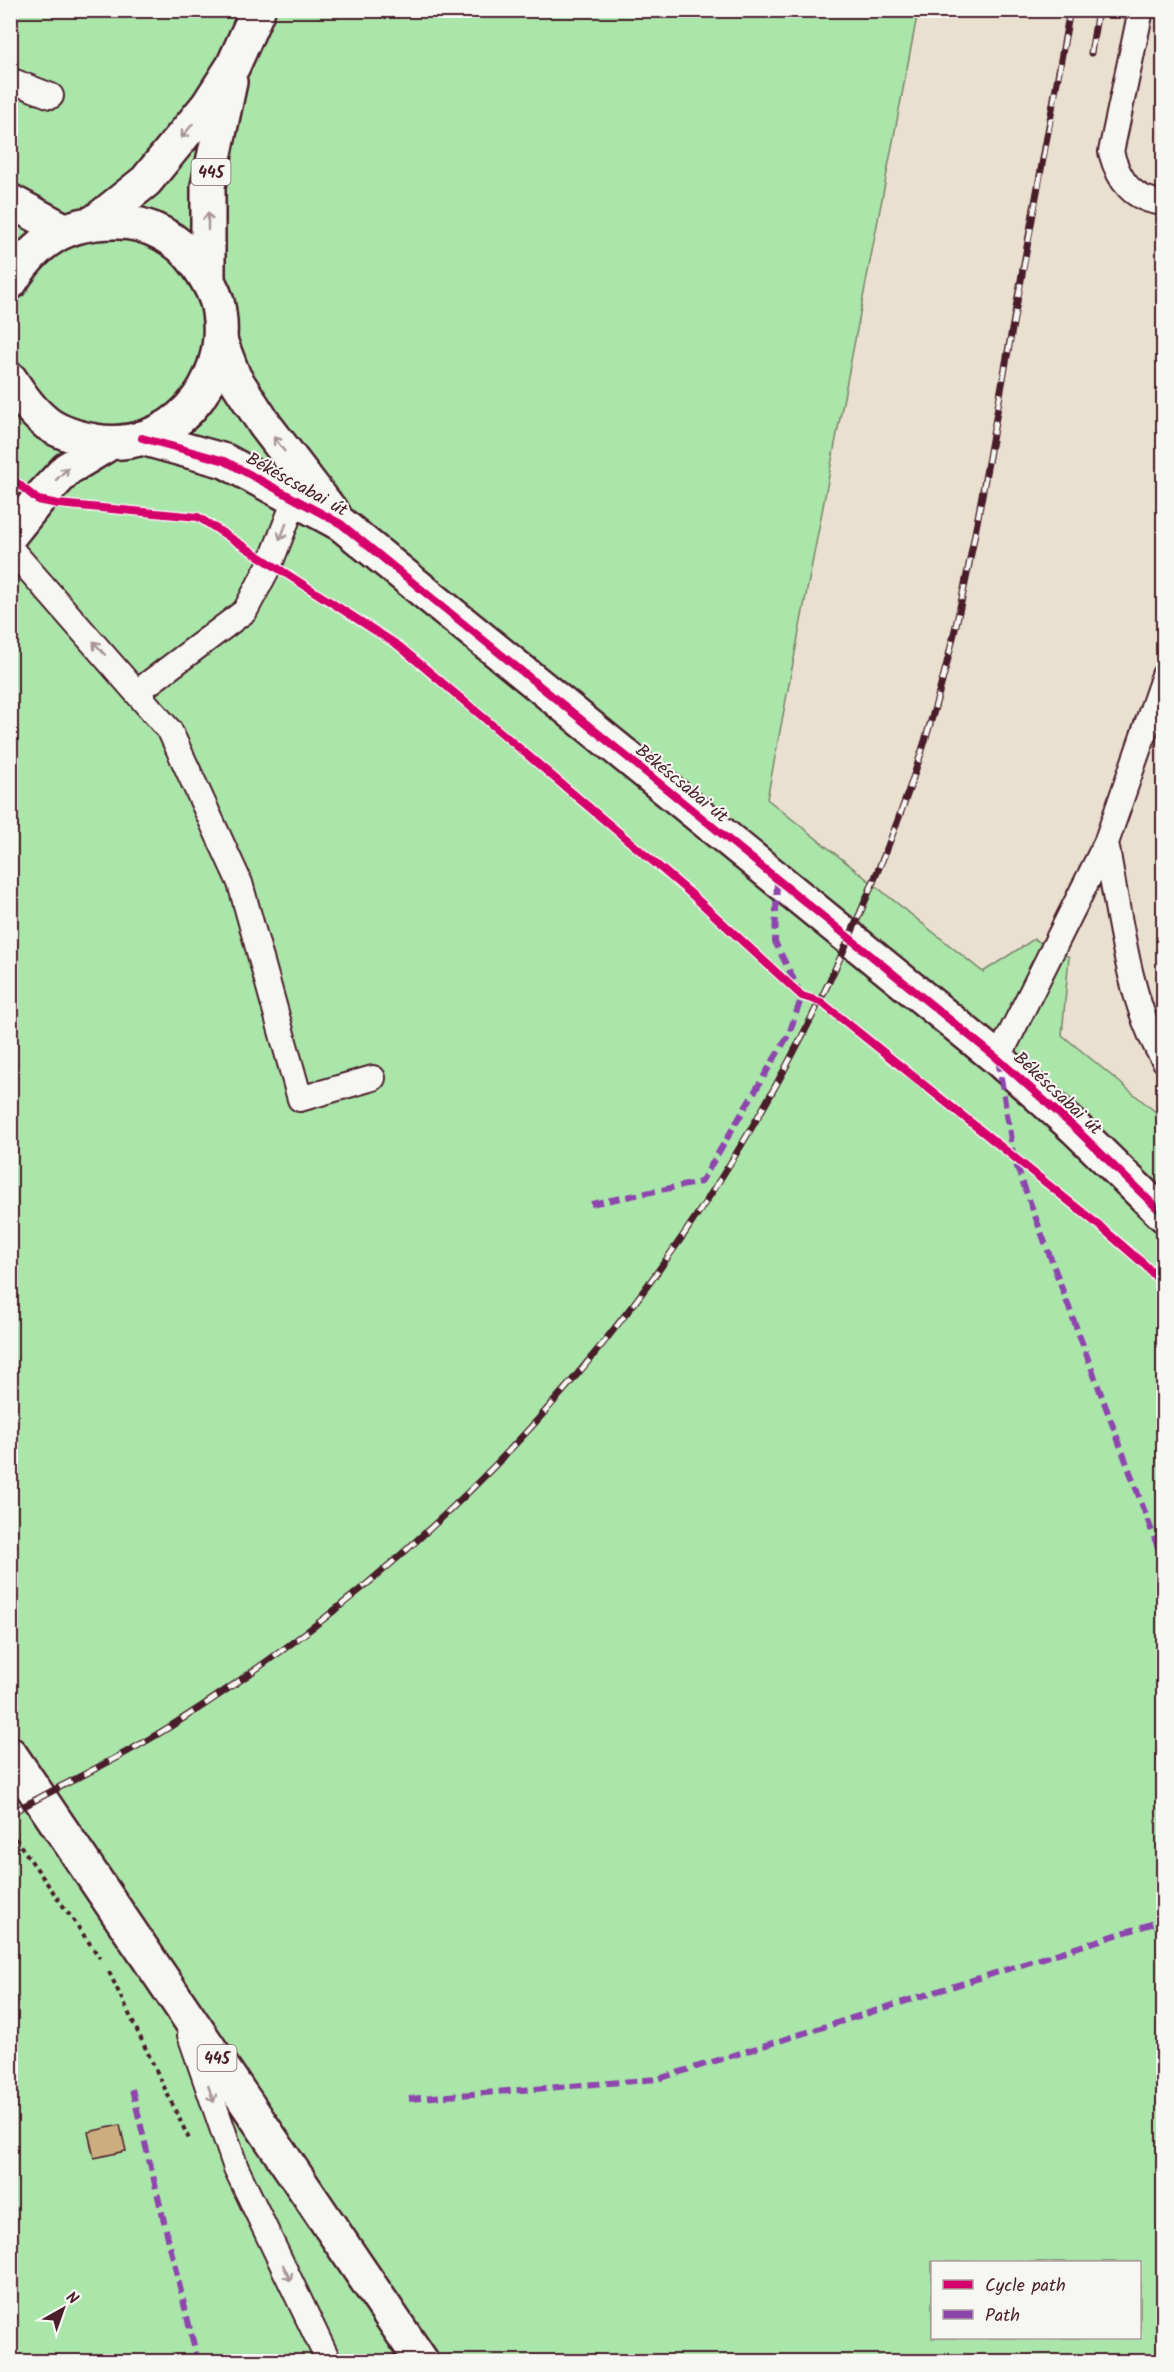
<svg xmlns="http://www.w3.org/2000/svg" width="1174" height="2372" font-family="Kalam,sans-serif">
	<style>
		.green { fill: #aae5aa; stroke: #7a826a; stroke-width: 1.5; fill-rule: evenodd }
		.building { fill: #ccad80; stroke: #4a1f2b; stroke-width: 1.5 }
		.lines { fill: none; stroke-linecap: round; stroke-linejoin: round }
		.service-casing { stroke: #4a1f2b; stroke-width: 28 }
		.tertiary-casing { stroke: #4a1f2b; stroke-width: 38 }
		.primary-casing { stroke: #4a1f2b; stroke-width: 38 }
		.path { stroke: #4a1f2b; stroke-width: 4; stroke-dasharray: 4.5 4.5; stroke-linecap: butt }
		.service { stroke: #f6f6f2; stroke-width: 24 }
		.tertiary { stroke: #f6f6f2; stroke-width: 33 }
		.primary { stroke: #f6f6f2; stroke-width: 33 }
		.rail-casing { stroke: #4a1f2b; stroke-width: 7 }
		.rail { stroke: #f6f6f2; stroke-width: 4.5; stroke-dasharray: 14; stroke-linecap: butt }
		.quiet { stroke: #8e44ad; stroke-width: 6; stroke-dasharray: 12 6; stroke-linecap: butt }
		.cycleway-casing { stroke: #f6f6f2; stroke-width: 11 }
		.cycleway { stroke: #d6006c; stroke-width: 8 }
		.oneway { stroke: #a99598 }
		.labels { text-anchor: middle; stroke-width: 4.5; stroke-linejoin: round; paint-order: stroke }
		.shield { fill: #f6f6f2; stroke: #7e6067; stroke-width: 1.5 }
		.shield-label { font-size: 16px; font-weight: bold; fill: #4a1f2b }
		.street-label { font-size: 18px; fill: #4a1f2b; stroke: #f6f6f2 }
	</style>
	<rect width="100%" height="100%" fill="#e9e0d0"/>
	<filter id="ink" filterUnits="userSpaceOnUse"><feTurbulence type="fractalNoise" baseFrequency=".0167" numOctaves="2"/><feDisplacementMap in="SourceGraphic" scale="12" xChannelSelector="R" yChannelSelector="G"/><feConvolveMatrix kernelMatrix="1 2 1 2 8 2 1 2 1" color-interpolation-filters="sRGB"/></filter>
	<g filter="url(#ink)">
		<path class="green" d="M11,11H918L767,799L983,972L1034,939L1069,957L1062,1035L1163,1118V2361L11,2362ZM932,2262H1140V2338H932Z"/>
		<path class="building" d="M120,2125L126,2151L94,2158L88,2132Z"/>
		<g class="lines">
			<defs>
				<path id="service" d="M1141,10L1111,152C1119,181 1132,200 1164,203
					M10,80L51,96
					M10,548L170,731L240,883L300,1099L373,1078
					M137,692L245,611L270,564L295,500
					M1106,843C1118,906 1129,1007 1164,1060
					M998,1059L1106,843L1164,675
					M190,2035L236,2168L329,2362"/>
				<path id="tertiary" d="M10,201L64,230
					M221,343L234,377L265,425L334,515
					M142,438L225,461L341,524L998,1059L1075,1128L1164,1215"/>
				<path id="primary" d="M96,221L146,181L208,105L233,66L258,10
					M208,279V186L230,82
					M10,283C37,240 66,221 118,222C148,222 179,239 196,263C206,277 217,294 219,312C230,385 171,453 95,441C79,438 61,433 48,424C32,412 21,396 10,379
					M10,535L38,500L67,469L110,443
					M10,1754L422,2362"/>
			</defs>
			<use href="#service" class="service-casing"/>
			<use href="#tertiary" class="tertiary-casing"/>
			<use href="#primary" class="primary-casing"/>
			<path class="path" d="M10,1831L100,1958
				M109,1972L190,2141"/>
			<use href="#service" class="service"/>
			<use href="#tertiary" class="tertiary"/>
			<use href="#primary" class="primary"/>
			<defs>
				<path id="rail" d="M1091,53L1098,10
					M10,1814C55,1788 102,1767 146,1741C194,1713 240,1681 284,1649C552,1452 749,1186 874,880C897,826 917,770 933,714C963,612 980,506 999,401C1023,271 1047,141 1070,10"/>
			</defs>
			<use href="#rail" class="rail-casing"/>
			<use href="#rail" class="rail"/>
			<path class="quiet" d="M998,1059L1014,1159L1164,1564
				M591,1204L701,1182L789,1034L802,996L775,942L777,880
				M132,2089L198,2362
				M409,2099L658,2079L1164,1920"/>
			<defs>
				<path id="cycleway" d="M142,438L225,461L341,524L998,1059L1075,1128L1164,1215
					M10,477L38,500L58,504L198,517L399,646L689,892L802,996L821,1002L1101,1227L1146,1266L1164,1286"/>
			</defs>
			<use href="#cycleway" class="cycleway-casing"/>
			<use href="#cycleway" class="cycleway"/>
		</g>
		<defs><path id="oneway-shaft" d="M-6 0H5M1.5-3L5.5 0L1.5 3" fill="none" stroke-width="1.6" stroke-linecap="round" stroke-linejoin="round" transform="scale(1.5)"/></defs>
		<g class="oneway">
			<use href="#oneway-shaft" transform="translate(187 131) rotate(129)"/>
			<use href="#oneway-shaft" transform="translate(208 221) rotate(-90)"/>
			<use href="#oneway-shaft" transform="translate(279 444) rotate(-127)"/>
			<use href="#oneway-shaft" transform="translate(62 474) rotate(-45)"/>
			<use href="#oneway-shaft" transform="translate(283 532) rotate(111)"/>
			<use href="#oneway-shaft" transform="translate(99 648) rotate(-131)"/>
			<use href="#oneway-shaft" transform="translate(211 2094) rotate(71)"/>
			<use href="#oneway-shaft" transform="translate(287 2273) rotate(64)"/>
		</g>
	</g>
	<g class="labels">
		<g class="shield">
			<rect x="191.5" y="159" width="39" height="26" rx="4.5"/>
			<rect x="197.5" y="2045" width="39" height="26" rx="4.5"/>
		</g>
		<g class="shield-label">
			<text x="211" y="178">445</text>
			<text x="217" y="2064">445</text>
		</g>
		<g class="street-label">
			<text transform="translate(297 484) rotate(29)" y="6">Békéscsabai út</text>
			<text transform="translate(682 783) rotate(39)" y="6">Békéscsabai út</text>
			<text transform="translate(1058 1093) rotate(43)" y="6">Békéscsabai út</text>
		</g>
	</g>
	<rect width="1174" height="2372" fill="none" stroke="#f6f6f2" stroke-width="36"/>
	<rect x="18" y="18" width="1138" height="2336" fill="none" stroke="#4a1f2b" stroke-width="2" filter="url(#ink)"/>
	<rect x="931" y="2261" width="210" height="78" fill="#f6f6f2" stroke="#b1a0a2" stroke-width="1.5"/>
	<rect x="943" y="2280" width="30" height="9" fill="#d6006c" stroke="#b1a0a2" stroke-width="1.5"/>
	<text x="985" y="2291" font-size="18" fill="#4a1f2b">Cycle path</text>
	<rect x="943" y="2310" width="30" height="9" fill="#8e44ad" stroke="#b1a0a2" stroke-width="1.5"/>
	<text x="985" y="2321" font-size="18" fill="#4a1f2b">Path</text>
	<g transform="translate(63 2309) rotate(40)" stroke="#f6f6f2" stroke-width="4.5" paint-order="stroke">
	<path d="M0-4.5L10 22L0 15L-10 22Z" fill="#4a1f2b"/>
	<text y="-9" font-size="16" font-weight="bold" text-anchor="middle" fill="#4a1f2b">N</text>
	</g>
</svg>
